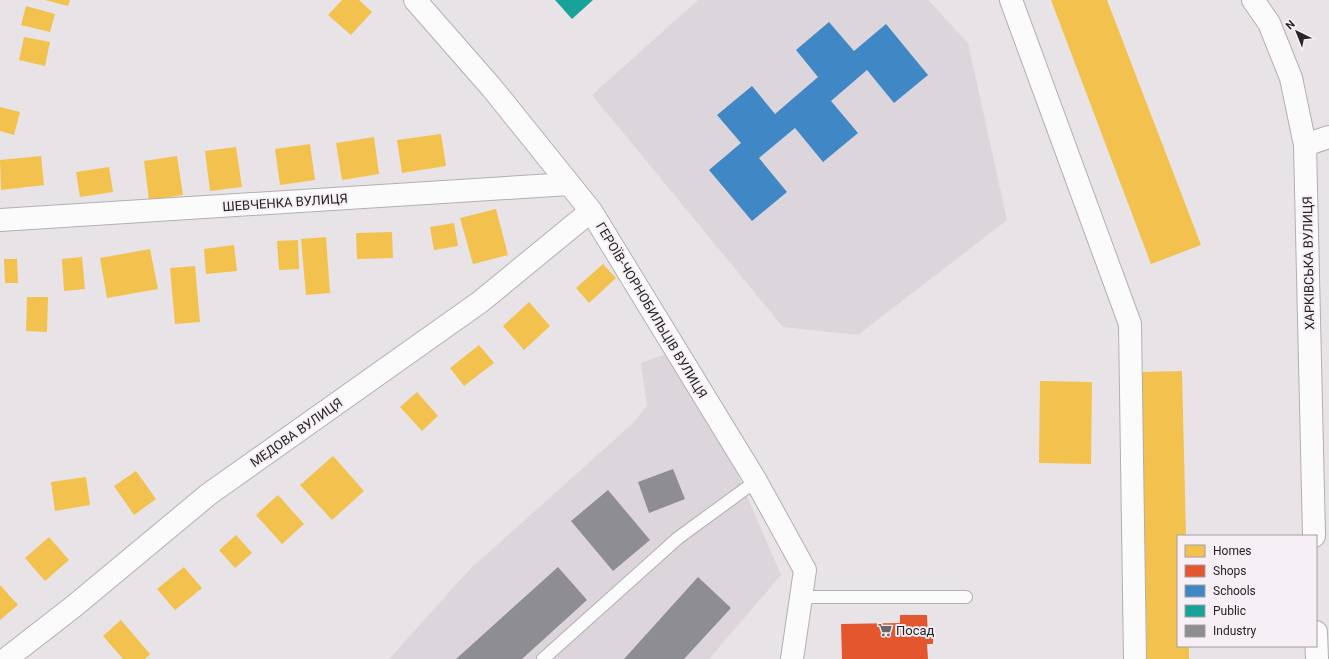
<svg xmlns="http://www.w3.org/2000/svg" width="1329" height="659" font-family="Roboto,sans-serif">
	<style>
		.built { fill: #ddd5dc }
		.homes { fill: #f2c14e }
		.shops { fill: #e4572e }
		.schools { fill: #3f88c5 }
		.public { fill: #17a398 }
		.industry { fill: #8d8d92 }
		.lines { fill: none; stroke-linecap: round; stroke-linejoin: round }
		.service-casing { stroke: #b2afb2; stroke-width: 14 }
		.minor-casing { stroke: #b2afb2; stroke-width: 24 }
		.tertiary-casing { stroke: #b2afb2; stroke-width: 24 }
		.service { stroke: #fcfbfb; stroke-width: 12 }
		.minor { stroke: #fcfbfb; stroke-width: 22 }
		.tertiary { stroke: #fcfbfb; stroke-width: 22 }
		.labels { text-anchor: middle; stroke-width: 4; stroke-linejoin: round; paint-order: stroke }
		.street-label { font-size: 13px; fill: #262426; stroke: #f6eff5 }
		.poi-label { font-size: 13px; fill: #262426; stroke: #f6eff5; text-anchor: start }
	</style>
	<rect width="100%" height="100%" fill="#e8e3e7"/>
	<path class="built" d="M698,0H928L968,43L1007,220L858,335L783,327L592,95Z
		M683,348L781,575L709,659H389L470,569L631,425L647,406L641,363Z"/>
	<path class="homes" d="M45,0H70L68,6Z
		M342,0H359L372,12L351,35L328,15Z
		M1051,0H1107L1201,245L1151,264Z
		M26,6L55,14L50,32L21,25Z
		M24,37L50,42L45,66L19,60Z
		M0,107L20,112L14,135L0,131Z
		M441,134L446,166L402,173L397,140Z
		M374,137L379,174L342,180L336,143Z
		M310,144L315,180L280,185L275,149Z
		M236,147L242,187L210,191L205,151Z
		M41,156L44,185L1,190L0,160Z
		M177,156L183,195L149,200L144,161Z
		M109,167L113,192L80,197L76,172Z
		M496,209L508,255L473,264L460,218Z
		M454,223L458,246L434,250L430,227Z
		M392,232L393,258L357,259L356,233Z
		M326,237L330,293L306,295L301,239Z
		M298,240L299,269L279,270L277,241Z
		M234,245L237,271L206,274L204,249Z
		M150,249L158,289L107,298L100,258Z
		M82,257L85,289L64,291L62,259Z
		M4,259H17L18,283H5Z
		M603,264L616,278L589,303L576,288Z
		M195,266L200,322L175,324L170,268Z
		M27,297H48L47,332L26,331Z
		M529,302L550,326L524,350L503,326Z
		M479,345L494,363L464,386L450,368Z
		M1182,371L1186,536H1178V646H1189V659H1147L1141,372Z
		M1040,381L1092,382L1091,464L1039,463Z
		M417,392L438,416L422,431L400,407Z
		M333,456L364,491L332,520L300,485Z
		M136,471L156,499L134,515L114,486Z
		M86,477L90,505L55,511L51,482Z
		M278,495L304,524L282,544L256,515Z
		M236,535L252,553L235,568L219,550Z
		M49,537L69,560L45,581L25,558Z
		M184,567L202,588L175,610L157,589Z
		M0,585L18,605L0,620Z
		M121,620L150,654L145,659H123L103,636Z"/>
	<path class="shops" d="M900,615H927L928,637H933V644H927L928,659H842L841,624L900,623Z"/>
	<path class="schools" d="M829,22L854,51L886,24L928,75L894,103L867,70L831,101L858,133L823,162L795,128L759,158L787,192L752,221L709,170L741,143L717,115L752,86L775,114L818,77L796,50Z"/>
	<path class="public" d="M555,0H593L572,19Z"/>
	<path class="industry" d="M673,469L685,499L649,513L638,482Z
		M608,490L650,540L613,571L571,521Z
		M558,567L587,600L522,659H456Z
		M698,577L731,608L684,659H624Z"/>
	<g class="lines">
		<defs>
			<path id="service" d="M801,597H966
				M543,659L678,538L756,481"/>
			<path id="minor" d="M415,0L492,88L591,211L756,481L805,570L792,659
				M1011,0L1130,324L1135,659
				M1305,145L1329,137
				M0,220L569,184
				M6,659L73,607L209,494L480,302L591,211"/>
			<path id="tertiary" d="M1253,0L1269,23L1291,78L1305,145L1314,536
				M1316,632L1317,659"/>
		</defs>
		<use href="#service" class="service-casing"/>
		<use href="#minor" class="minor-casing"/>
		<use href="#tertiary" class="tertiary-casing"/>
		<use href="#service" class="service"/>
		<use href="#minor" class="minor"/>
		<use href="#tertiary" class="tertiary"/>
	</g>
	<defs>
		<symbol id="supermarket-bare" viewBox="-9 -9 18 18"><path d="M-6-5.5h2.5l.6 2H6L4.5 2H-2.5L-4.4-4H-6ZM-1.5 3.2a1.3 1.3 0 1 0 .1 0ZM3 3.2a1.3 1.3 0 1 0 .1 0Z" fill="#6a676a" stroke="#f6eff5" stroke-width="2.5" paint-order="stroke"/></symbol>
	</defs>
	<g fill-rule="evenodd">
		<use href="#supermarket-bare" x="875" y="620" width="20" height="20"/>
	</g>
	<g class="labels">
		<g class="street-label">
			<text transform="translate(285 202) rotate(-4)" y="5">ШЕВЧЕНКА ВУЛИЦЯ</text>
			<text transform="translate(1308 263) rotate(-91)" y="5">ХАРКІВСЬКА ВУЛИЦЯ</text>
			<text transform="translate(652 310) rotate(59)" y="5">ГЕРОЇВ-ЧОРНОБИЛЬЦІВ ВУЛИЦЯ</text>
			<text transform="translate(296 432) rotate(-35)" y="5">МЕДОВА ВУЛИЦЯ</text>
		</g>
		<g class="poi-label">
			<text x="896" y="635">Посад</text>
		</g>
	</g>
	<rect x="1177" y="535" width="140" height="112" fill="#f6eff5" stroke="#a39ea2"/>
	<rect x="1185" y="545" width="20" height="12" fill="#f2c14e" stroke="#a39ea2"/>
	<text x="1213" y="555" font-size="12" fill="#262426">Homes</text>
	<rect x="1185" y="565" width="20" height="12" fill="#e4572e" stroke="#a39ea2"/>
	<text x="1213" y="575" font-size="12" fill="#262426">Shops</text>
	<rect x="1185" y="585" width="20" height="12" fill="#3f88c5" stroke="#a39ea2"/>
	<text x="1213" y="595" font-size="12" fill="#262426">Schools</text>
	<rect x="1185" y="605" width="20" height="12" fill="#17a398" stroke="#a39ea2"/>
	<text x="1213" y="615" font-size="12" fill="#262426">Public</text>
	<rect x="1185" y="625" width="20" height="12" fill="#8d8d92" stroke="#a39ea2"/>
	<text x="1213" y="635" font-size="12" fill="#262426">Industry</text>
	<g transform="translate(1297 32) rotate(317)" stroke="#f6eff5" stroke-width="3" paint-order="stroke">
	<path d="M0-3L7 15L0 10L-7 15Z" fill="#262426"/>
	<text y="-6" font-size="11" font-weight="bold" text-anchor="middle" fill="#262426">N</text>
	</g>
</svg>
